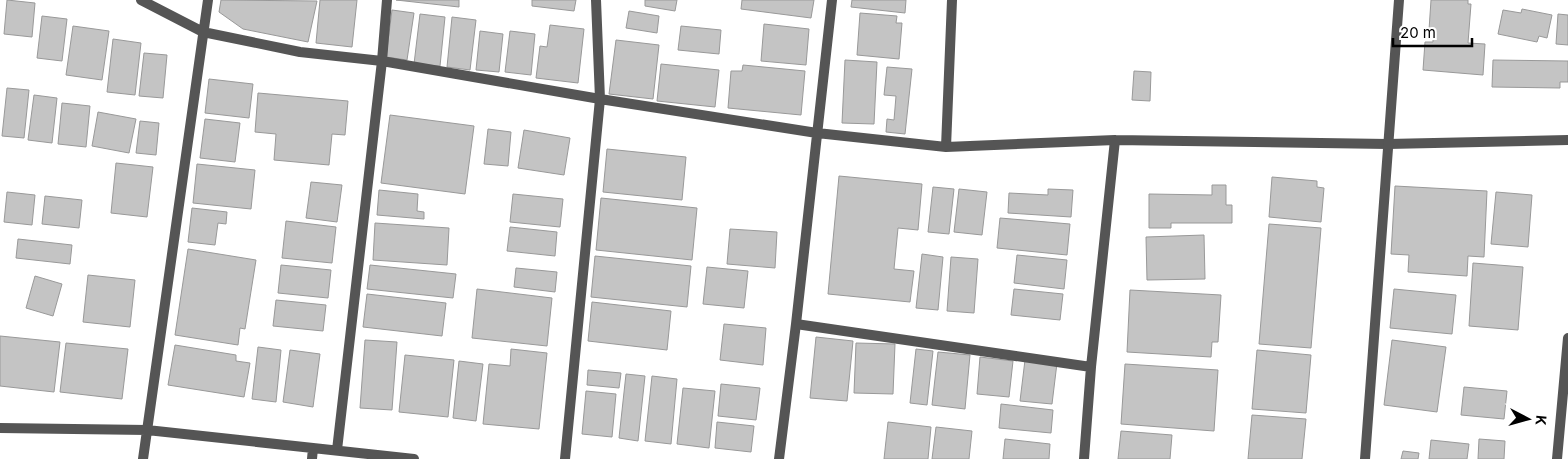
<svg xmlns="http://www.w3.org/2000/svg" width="1568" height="459" font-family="Inter,sans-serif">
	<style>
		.building { fill: #c4c4c4; stroke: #999 }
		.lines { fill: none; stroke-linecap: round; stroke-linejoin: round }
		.minor { stroke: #555; stroke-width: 10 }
		.tertiary { stroke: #555; stroke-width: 10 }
	</style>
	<rect width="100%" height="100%" fill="#fff"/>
	<path class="building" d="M7,0L35,3L32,37L4,34Z
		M221,0L317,1L308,42L243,29L219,12Z
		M320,0H357L352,47L316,43Z
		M396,0H459V7Z
		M532,0H576L574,11L532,6Z
		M645,0H677L675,11L645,6Z
		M742,0H814L811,18L741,9Z
		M852,0H906L905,13L851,7Z
		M1431,0H1468V4H1471L1468,43L1485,44L1483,75L1423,70L1425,42H1433V31L1429,30Z
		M1522,9L1552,15L1547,38L1539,36L1537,42L1498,34L1503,10L1521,13Z
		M392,10L414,13L407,60L386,57Z
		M629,11L659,16L657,33L626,28Z
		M860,13L897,16L896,23H902L899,59L857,55Z
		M420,14L445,17L440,66L414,64Z
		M1558,14L1568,15V45L1556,44Z
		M42,16L67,19L62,61L37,58Z
		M452,17L476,20L470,70L447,67Z
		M764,24L809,29L806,65L761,61Z
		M550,25L584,29L578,83L536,78L540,46L547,47Z
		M73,26L109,31L102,80L66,75Z
		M681,26L721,30L719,54L678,50Z
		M480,31L503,34L499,72L476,70Z
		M510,31L535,34L531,75L505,72Z
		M113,39L141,43L135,95L107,92Z
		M616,40L659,45L653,99L609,94Z
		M144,53L167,55L163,98L139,96Z
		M845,60L877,62L874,124L842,123Z
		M1493,60L1568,61V82H1560V88L1492,87Z
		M661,64L719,70L715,107L657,101Z
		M743,65L805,71L801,115L728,108L731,71H742Z
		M887,67L912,69L905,134L886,132L887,119L894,120L896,96L884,95Z
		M1134,71L1151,72L1150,101L1132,100Z
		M209,79L253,84L249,118L205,113Z
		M7,88L29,90L24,138L2,136Z
		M258,93L348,101L345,135L332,134L329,165L274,160L276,134L255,132Z
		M34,95L57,98L52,143L28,140Z
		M62,103L90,106L86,147L58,144Z
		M98,112L136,119L129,153L92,146Z
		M390,115L474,126L465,194L381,183Z
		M205,119L240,123L235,162L200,158Z
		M140,121L159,123L156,155L136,153Z
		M488,129L511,132L508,166L484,164Z
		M524,130L570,138L564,175L518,168Z
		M607,149L686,157L682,200L603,192Z
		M116,163L153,167L147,217L111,213Z
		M197,164L255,170L251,209L193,203Z
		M839,176L922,184L918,230L898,228L894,269L914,271L910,302L828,294Z
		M1272,177L1317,181V187L1324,188L1321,222L1269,217Z
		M311,182L342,185L337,222L306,218Z
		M1212,185H1226V205H1232V223H1171V228H1149V194L1212,195Z
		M1395,186L1487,191L1484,257L1468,256L1467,276L1408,272L1409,255L1391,254Z
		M933,187L954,189L949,234L928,232Z
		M959,189L987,192L982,235L954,232Z
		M1048,189L1073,190L1071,217L1008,213L1009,193L1048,195Z
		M379,190L418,194L417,211L424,212V219L377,215Z
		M7,192L35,195L32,225L4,222Z
		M1496,192L1532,195L1528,247L1491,244Z
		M513,194L563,199L560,227L510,222Z
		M45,196L82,200L79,228L42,224Z
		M601,198L697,208L692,260L596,250Z
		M192,208L227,212L226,224L218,223L215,245L188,242Z
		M1000,218L1070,224L1067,255L997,248Z
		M286,221L336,227L332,263L282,258Z
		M375,223L449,228L447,265L373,260Z
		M1269,224L1321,228L1311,348L1259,344Z
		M510,227L557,232L555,256L507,251Z
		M730,229L777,232L775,268L727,264Z
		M1204,235L1205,279L1147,280L1146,237Z
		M18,239L72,245L70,264L16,258Z
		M188,249L256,260L245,329L240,328L238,345L175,335Z
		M922,254L943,257L938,310L916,308Z
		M1017,255L1067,260L1064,289L1014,283Z
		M595,256L691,266L687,307L591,297Z
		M951,257L978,259L974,313L947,311Z
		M1473,263L1523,267L1518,330L1469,326Z
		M281,265L331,270L328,298L278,293Z
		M370,265L456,274L453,298L367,289Z
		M707,267L748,271L744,308L703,304Z
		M516,268L557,272L555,292L514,287Z
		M88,275L135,280L130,327L83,322Z
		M35,276L62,284L53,316L26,308Z
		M477,289L552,298L547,346L472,338Z
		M1014,289L1063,294L1060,320L1011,315Z
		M1394,289L1456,295L1452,334L1390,328Z
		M1130,290L1221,295L1218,342H1212L1211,357L1127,352Z
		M367,294L446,303L442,336L363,327Z
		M276,300L326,305L323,331L273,326Z
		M592,302L671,311L667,350L588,341Z
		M724,324L766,328L763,365L720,360Z
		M0,336L60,342L54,392L0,386Z
		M816,337L853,341L847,401L810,398Z
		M365,340L397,342L392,410L360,408Z
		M1392,340L1446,347L1437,412L1384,405Z
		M66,343L128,349L122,399L60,392Z
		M856,343L895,344L893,394L854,393Z
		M175,345L236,355V361L250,363L244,397L168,385Z
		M258,347L281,350L276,402L252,399Z
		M511,349L547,353L539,429L483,424L489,364L510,366Z
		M916,349L933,351L927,405L910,403Z
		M290,350L320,354L313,407L283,402Z
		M1257,350L1311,355L1306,413L1252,409Z
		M938,352L970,355L965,409L932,405Z
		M405,355L454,360L448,417L399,412Z
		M980,357L1013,361L1009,397L977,394Z
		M1025,360L1057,363L1052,404L1020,401Z
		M459,361L483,364L476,421L453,418Z
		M1125,364L1218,370L1214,431L1121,424Z
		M588,370L621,373L619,388L587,385Z
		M626,374L645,376L638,441L619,438Z
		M652,376L677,379L671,444L645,441Z
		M721,384L760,388L756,420L718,416Z
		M1464,387L1507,391L1504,419L1461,415Z
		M683,388L715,391L709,448L677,444Z
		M586,391L616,394L612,437L582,434Z
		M1001,404L1053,410L1051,433L999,428Z
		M1252,415L1306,419L1302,459H1248Z
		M717,422L754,426L751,452L715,448Z
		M888,422L931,427L928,459H884Z
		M936,427L972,431L969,459H932Z
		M1121,431L1172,435L1170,459H1118Z
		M1005,439L1050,444L1049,459H1003Z
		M1479,439L1505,441L1504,459H1478Z
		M1431,440L1469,444L1467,459H1429Z
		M1403,451L1419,453L1418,459H1401Z"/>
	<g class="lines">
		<path class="minor" d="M141,0L203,32L300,52L382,61L600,99L817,133L946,147L1115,140L1388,144L1568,140
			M946,147L952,0
			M796,324L1091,367
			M0,428L147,430L414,459
			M337,450L382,61L387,0
			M143,459L208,0
			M312,459L313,448
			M565,459L600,99L596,0
			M779,459L796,324L832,0
			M1084,459L1091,367L1115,140
			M1557,459L1568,338"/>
		<path class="tertiary" d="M1365,459L1399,0"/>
	</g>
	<g transform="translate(1528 419) rotate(96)" stroke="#ffffff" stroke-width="4" paint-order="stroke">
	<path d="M0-4L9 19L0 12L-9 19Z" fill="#000000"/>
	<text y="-8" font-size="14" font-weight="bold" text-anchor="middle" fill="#000000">K</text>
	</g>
	<path d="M1393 38v8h79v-8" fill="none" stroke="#000000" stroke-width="2.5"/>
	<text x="1400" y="38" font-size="15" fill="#000000" stroke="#ffffff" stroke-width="4" paint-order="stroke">20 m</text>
</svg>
